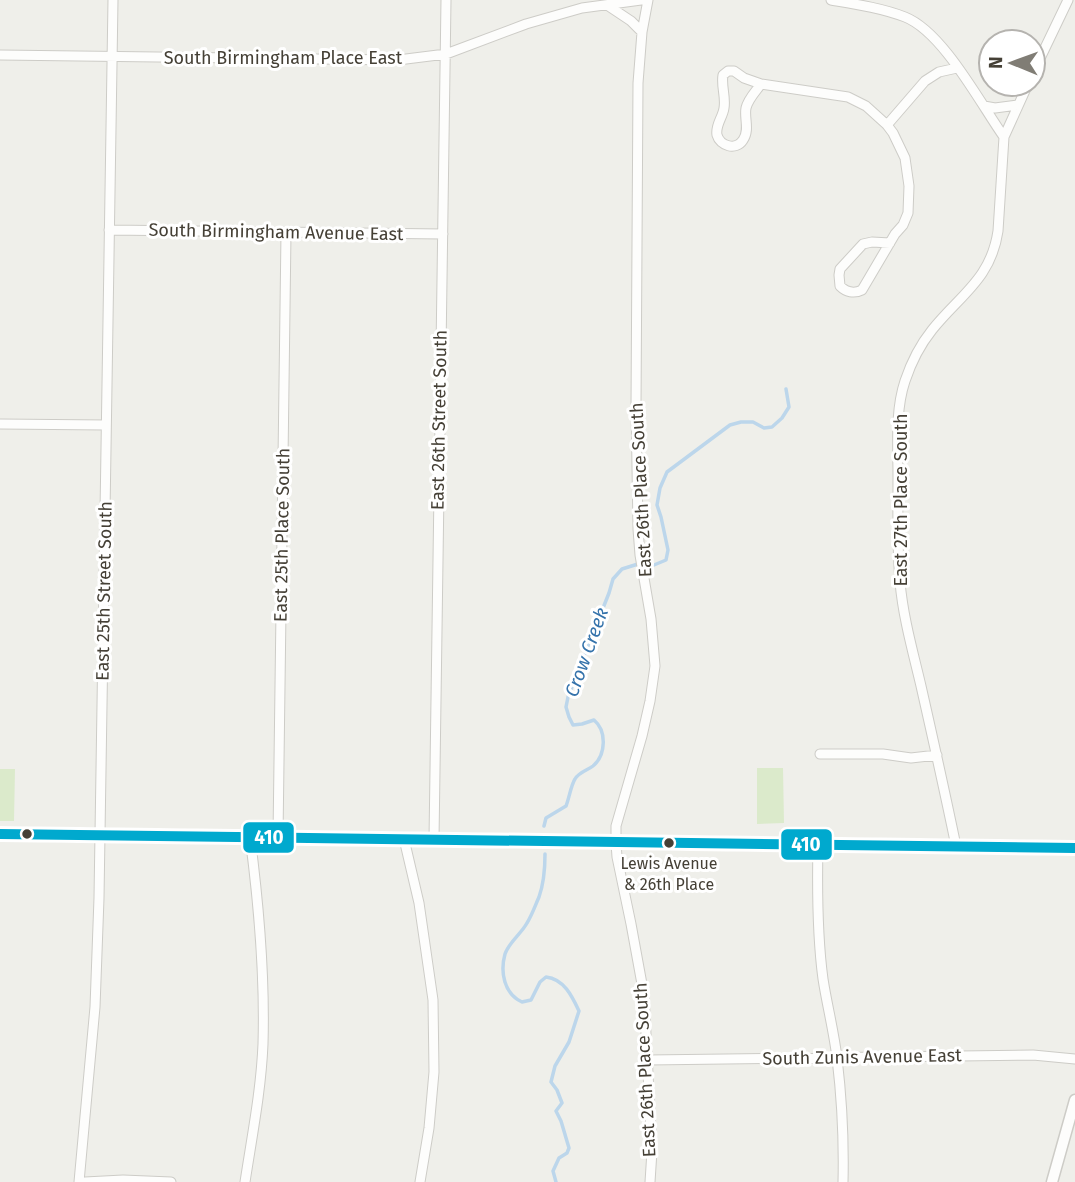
<svg xmlns="http://www.w3.org/2000/svg" width="1075" height="1182" font-family="'Fira Sans',sans-serif">
	<style>
		.green { fill: #dbeacb }
		.lines { fill: none; stroke-linecap: round; stroke-linejoin: round }
		.stream { stroke: #bcd6eb; stroke-width: 3.5 }
		.minor-casing { stroke: #cdccc7; stroke-width: 11 }
		.tertiary-casing { stroke: #cdccc7; stroke-width: 13 }
		.secondary-casing { stroke: #ceccc1; stroke-width: 15 }
		.minor { stroke: #fdfdfc; stroke-width: 9 }
		.tertiary { stroke: #fdfdfc; stroke-width: 10 }
		.secondary { stroke: #f6f5ef; stroke-width: 12 }
		.bus-1-casing { stroke: #fff; stroke-width: 16 }
		.bus-1 { stroke: #00a9ce; stroke-width: 10 }
		.bus-dot { fill: #454036; stroke: #fff; stroke-width: 2.5 }
		.labels { text-anchor: middle; stroke-width: 6; stroke-linejoin: round; paint-order: stroke }
		.bus-label { font-size: 16px; fill: #454036; stroke: #fff }
		.street-label { font-size: 18px; fill: #454036; stroke: #fff }
		.water-label { font-size: 19px; font-style: italic; fill: #3573ab; stroke: #fff }
		.line-badge { stroke: #fff; stroke-width: 2.5 }
		.badge-label { font-size: 19px; text-anchor: middle; font-weight: bold; fill: #fff }
	</style>
	<rect width="100%" height="100%" fill="#efefea"/>
	<path class="green" d="M757,768H783L784,823L757,824Z
		M0,769H15L14,821H0Z"/>
	<g class="lines">
		<path class="stream" d="M654,565L666,560L668,550L661,517L657,505L660,488L667,472L730,425L741,422H753L764,428L772,427L782,418L789,407L786,389
			M544,826L546,818L566,806C569,799 571,785 575,779C579,772 588,770 593,766C606,755 607,731 594,720L582,724L573,725L569,717L566,707L568,697L580,666L609,593L613,579L622,569L638,564
			M545,854C545,869 544,883 539,897C535,906 532,915 527,923C521,934 509,942 505,954C500,972 504,994 522,1002L531,1000L540,982L546,977C564,979 572,996 579,1011L569,1042L555,1066L551,1082L557,1090L562,1103L556,1111L561,1121L569,1148L567,1153L559,1158L553,1171L556,1182"/>
		<defs>
			<path id="minor" d="M648,0L642,32L638,83L636,406L638,529L640,555L651,619L655,666L650,701L642,736L616,826V843L617,857L631,924L644,995L652,1151L650,1182
				M831,0C855,4 882,8 905,17C943,32 980,103 1004,137
				M607,5L631,21L642,32
				M0,55L398,60L446,54L526,24L582,8L641,0
				M1033,73L1068,0
				M761,84C756,91 748,99 746,108C744,118 750,130 743,140C736,151 720,146 717,135C715,125 723,117 724,108C726,97 721,86 723,75L728,71H734L744,78L761,84L848,97L866,106L887,125L893,133L905,158L909,186L908,213L903,225L895,234L862,290C854,294 846,292 840,286L839,275L840,269L863,244L872,242L890,243
				M984,106L995,108L1018,105
				M887,125L925,81L939,72L957,68
				M109,230L443,234
				M0,424L106,425
				M820,754H883L911,758L937,755
				M278,837L286,233
				M404,839L419,903L433,1000L434,1072L429,1128L420,1182
				M434,840L446,0
				M818,844C817,889 817,934 823,979C827,1005 834,1032 837,1058C842,1100 844,1141 843,1182
				M956,846C945,793 933,739 921,686C913,652 903,617 900,582C897,547 898,511 898,476C898,445 895,411 905,381C911,363 920,345 932,330C960,295 991,279 998,231L1004,137L1028,84
				M648,1060L1033,1055L1075,1059
				M79,1182L95,1007L99,898L113,0
				M85,1182L123,1180L171,1182
				M245,1182C252,1136 261,1091 263,1044C265,975 259,906 250,837"/>
			<path id="tertiary" d="M1052,1182L1075,1100"/>
			<path id="secondary" d="M0,834L1075,848"/>
		</defs>
		<use href="#minor" class="minor-casing"/>
		<use href="#tertiary" class="tertiary-casing"/>
		<use href="#secondary" class="secondary-casing"/>
		<use href="#minor" class="minor"/>
		<use href="#tertiary" class="tertiary"/>
		<use href="#secondary" class="secondary"/>
		<defs>
			<path id="bus-1" d="M0,834L1075,848"/>
		</defs>
		<use href="#bus-1" class="bus-1-casing"/>
		<use href="#bus-1" class="bus-1"/>
	</g>
	<g class="bus-dot">
		<circle cx="27" cy="834" r="6"/>
		<circle cx="669" cy="843" r="6"/>
	</g>
	<g class="labels">
		<g class="bus-label">
			<text x="669" y="869">Lewis Avenue<tspan x="669" dy="21">&amp; 26th Place</tspan></text>
		</g>
		<g class="street-label">
			<text x="283" y="64">South Birmingham Place East</text>
			<text transform="translate(276 232) rotate(1)" y="6">South Birmingham Avenue East</text>
			<text transform="translate(439 420) rotate(-89)" y="6">East 26th Street South</text>
			<text transform="translate(641 490) rotate(-93)" y="6">East 26th Place South</text>
			<text transform="translate(901 500) rotate(-90)" y="6">East 27th Place South</text>
			<text transform="translate(282 535) rotate(-89)" y="6">East 25th Place South</text>
			<text transform="translate(104 591) rotate(-89)" y="6">East 25th Street South</text>
			<text transform="translate(862 1057) rotate(-1)" y="6">South Zunis Avenue East</text>
			<text transform="translate(645 1070) rotate(-93)" y="6">East 26th Place South</text>
		</g>
		<g class="water-label">
			<text transform="translate(586 652) rotate(-70)" y="7">Crow Creek</text>
		</g>
	</g>
	<g class="line-badge">
		<rect x="242" y="821" width="53" height="33" rx="7" fill="#00a9ce"/>
		<rect x="780" y="828" width="53" height="33" rx="7" fill="#00a9ce"/>
	</g>
	<g class="badge-label">
		<text x="269" y="844">410</text>
		<text x="806" y="851">410</text>
	</g>
	<g transform="translate(1012 63) rotate(271)"><circle r="33" fill="#ffffff" stroke="#b5b3af" stroke-width="2"/>
	<path d="M0-5L12 26L0 18L-12 26Z" fill="#807d75"/>
	<text y="-10" font-size="19" font-weight="bold" text-anchor="middle" fill="#454036">N</text>
	</g>
</svg>
